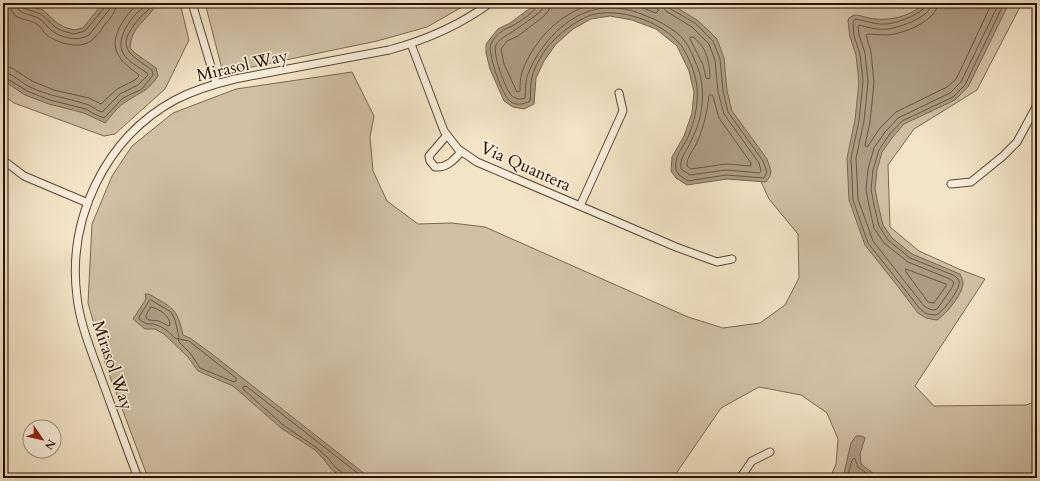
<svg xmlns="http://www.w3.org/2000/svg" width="1040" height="481" font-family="Cardo,serif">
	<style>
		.green { fill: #cfc0a4; stroke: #7a6852 }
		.water { fill: #ac9c83; stroke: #76644f }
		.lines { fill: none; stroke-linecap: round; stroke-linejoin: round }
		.shore { stroke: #685642; stroke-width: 1 }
		.street-casing { stroke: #584632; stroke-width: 9 }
		.street { stroke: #f7edda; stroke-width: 7 }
		.labels { text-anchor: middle; stroke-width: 3.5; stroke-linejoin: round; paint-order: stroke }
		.street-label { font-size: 17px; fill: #251100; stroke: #f7edda }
	</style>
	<rect width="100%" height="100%" fill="#f2e4c6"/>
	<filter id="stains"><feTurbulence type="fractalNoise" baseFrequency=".005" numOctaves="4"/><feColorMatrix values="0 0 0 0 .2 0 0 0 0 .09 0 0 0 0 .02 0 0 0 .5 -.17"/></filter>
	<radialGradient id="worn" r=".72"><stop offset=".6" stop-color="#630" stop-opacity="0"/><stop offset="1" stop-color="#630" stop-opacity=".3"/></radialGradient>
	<path class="green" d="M3,3H180L189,40L165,89L115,134L104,136L14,103L3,95Z
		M205,3H469L427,27L377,41L223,73Z
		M626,3H1022L977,90L914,129L888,165L890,227L919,251L961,270L985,279L915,386L934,406L1026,405L1037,401V478H830L836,464L838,439L827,413L801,395L759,387L721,408L673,478H148L105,363L88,303L92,224L112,176L132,146L173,113L236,89L352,72L374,116L370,137L373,171L387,201L418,224L452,223L485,227L688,317L723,328L760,323L785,305L799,278L798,234L769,199L707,65Z"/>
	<path class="water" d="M3,3H19L43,10L57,23L64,27L74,30L83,28L103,3H152L154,8C144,23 131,27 130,48L135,53L156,68L158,76C147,92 142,91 127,101C118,106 111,116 105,123L84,113L49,104L25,95L3,80Z
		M537,3H669L697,20L708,30L717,39L724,58L727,91L732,111L767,159L771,171L770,176L766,182L727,179L687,185L676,178L671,171L672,157L684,136L692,113L694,92L689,71L677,46L656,29L632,20L610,16L591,19L573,29L556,44L544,61L536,78L534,104L524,109L513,107L504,101L490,69L486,53V44L498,29L510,23Z
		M924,3H1009L968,87L955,100L904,124L892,138L882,152L877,170L875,189L878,204L883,225L892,238L912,254L960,274C961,277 963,280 963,283C963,294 946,314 937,320L926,318L918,313L896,284L865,245L849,200L847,158L855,120L859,82L856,55L850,37L848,21L849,18L854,15C859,15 864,17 869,18C887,22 911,17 924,3Z
		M145,294H149C172,308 177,307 183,335L190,338L212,354L370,478L342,477L332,470L325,461L315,450L281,428L233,386L198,371L188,357L164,334L155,329H145L133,319L146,299Z
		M856,436H862L865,438L860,454L861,464L879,478H843L851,443Z"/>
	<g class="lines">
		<path class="shore" d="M10,3C11,22 25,17 37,24C41,27 43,32 47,35C59,44 79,49 91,41C96,37 100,31 103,27C109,19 116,13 117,3
			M16,3C17,16 31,13 40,19C44,22 47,27 51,30C61,38 78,42 89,35L109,10L111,3
			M22,3L23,8L41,14L55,27L63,31L74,34L85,31L105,7L106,3
			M539,3C538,10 518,23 512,26C508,28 504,29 501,32C497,34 493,40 491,44C487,52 501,91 508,99C513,106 523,105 530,101C531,94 530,85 532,77C535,65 544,50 553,41C561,32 579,19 591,15C619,7 660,21 679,43C684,48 691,63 693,70C701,92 697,115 688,137C682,150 674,155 676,170L679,175L688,181L726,175L764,178L767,172L763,161L728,112L723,91L720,59L713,41L695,23L669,8L668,3
			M544,3L543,8L540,12C532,18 524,24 515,30C508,35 501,37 496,45C492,53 505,88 511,95C515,99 521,100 525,98C526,90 525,81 528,74C540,42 574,6 611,8C623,8 635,11 646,16C658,20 676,30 684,40C690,47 694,59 698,68C706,91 703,119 691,141C687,151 679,158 681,169L690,175L726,170L760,173L761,171L759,163L724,114L718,92L715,60L709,44L692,27L666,11L663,7V3
			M550,3L549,10L544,16L518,36L507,41L501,49L504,64L517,92L520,91C520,85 520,78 522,72C534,39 563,9 599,3
			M621,3L637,6L656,13L658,11L657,3
			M927,3C926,13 897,23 887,24C877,25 866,21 856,19L853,21L854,36L860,54L863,81L859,121L851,158L853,200L868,243L921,310L927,314L936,315C943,312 961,289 959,281C958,278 955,276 953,275L910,258L888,240L879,226L874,205L871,189L873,170L879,150L889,135L902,121L953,97L965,85L1004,3
			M932,3C931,17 901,27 888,29C879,30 869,28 860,25L858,26L859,35L865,53L868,82L864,121L856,158L858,199L873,241L924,306C929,309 934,312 938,308L953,286L954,282L950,279L908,262L884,243L874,228L869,206L866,189L868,169L874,148L885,132L898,118L950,93L961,82L999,3
			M938,3C937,21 903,34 887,35C881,35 874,34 868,34L866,35L871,52L874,83L870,122L865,145L866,147L868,146L880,128L896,112L947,87L956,79L960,71L992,3
			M691,37H693C707,48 709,60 710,77L709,79L706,78L703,65L690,39Z
			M3,66L12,68L32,81L54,90L89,98L101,104L117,89L135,80L139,76L138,74C114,57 107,44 126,17C129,12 135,8 137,3
			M3,72C13,73 21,83 30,87C48,96 67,98 86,104C92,105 96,111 102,112L120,94L138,85L148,75L147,73C139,67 128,62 123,53C115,39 132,15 143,8V3
			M3,77L6,78L27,91L50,100L86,109L94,114L104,118L123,98L142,89L153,75L152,70C130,54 114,48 138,20C141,15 146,13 149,9L148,3
			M711,95L713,96L719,118L751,163V166L726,164L691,169L687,166C686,157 695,149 698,140C704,126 707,112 709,96Z
			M906,269L946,284V286L934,303L928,302L906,272Z
			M151,300L171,312L175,320L179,337L178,339H176C171,334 165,328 157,325C148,322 149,327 139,319V317L149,301Z
			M151,307C160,309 170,316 170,325L168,326L159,321L149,320L146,318V316Z
			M179,339L189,341L236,378V381L234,382L200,368L191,354L179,342Z
			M345,478L344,474L335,467L328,458L317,448L283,425L243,389V387L246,386L364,478
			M847,478L852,460L854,458L855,459L858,467L873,478"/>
		<defs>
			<path id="street" d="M192,3L216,83
				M411,44L444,131L458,149L477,162L676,247L717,262L732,259
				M447,135L429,156L430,161L435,167C447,168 454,160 461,152
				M3,160L24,176L88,203
				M951,184L971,182L1003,156L1017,142L1037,105
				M580,206L623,111L619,93
				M138,478C125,444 113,410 100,375C91,350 80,324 77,297C67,219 105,138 175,100C194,90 214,84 235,79L389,50C426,40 459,26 490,3
				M740,478L752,461L770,452"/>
		</defs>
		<use href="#street" class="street-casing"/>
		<use href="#street" class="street"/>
	</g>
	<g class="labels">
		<g class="street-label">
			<text transform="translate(242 65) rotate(-13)" y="6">Mirasol Way</text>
			<text transform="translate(526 166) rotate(24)" y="6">Via Quantera</text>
			<text transform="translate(113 365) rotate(71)" y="6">Mirasol Way</text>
		</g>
	</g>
	<rect width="1040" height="481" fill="none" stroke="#f2e4c6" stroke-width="16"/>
	<rect x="4" y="4" width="1032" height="473" fill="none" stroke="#251100" stroke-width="2"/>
	<rect x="8" y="8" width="1024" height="465" fill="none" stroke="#251100"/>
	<g transform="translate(42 439) rotate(124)"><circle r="19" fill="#f7edda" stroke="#a39583"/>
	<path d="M0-3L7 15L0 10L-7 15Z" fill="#8f2418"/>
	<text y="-6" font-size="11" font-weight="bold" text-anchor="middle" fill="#251100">N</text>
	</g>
	<rect width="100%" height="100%" filter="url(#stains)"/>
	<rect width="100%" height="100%" fill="url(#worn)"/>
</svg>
